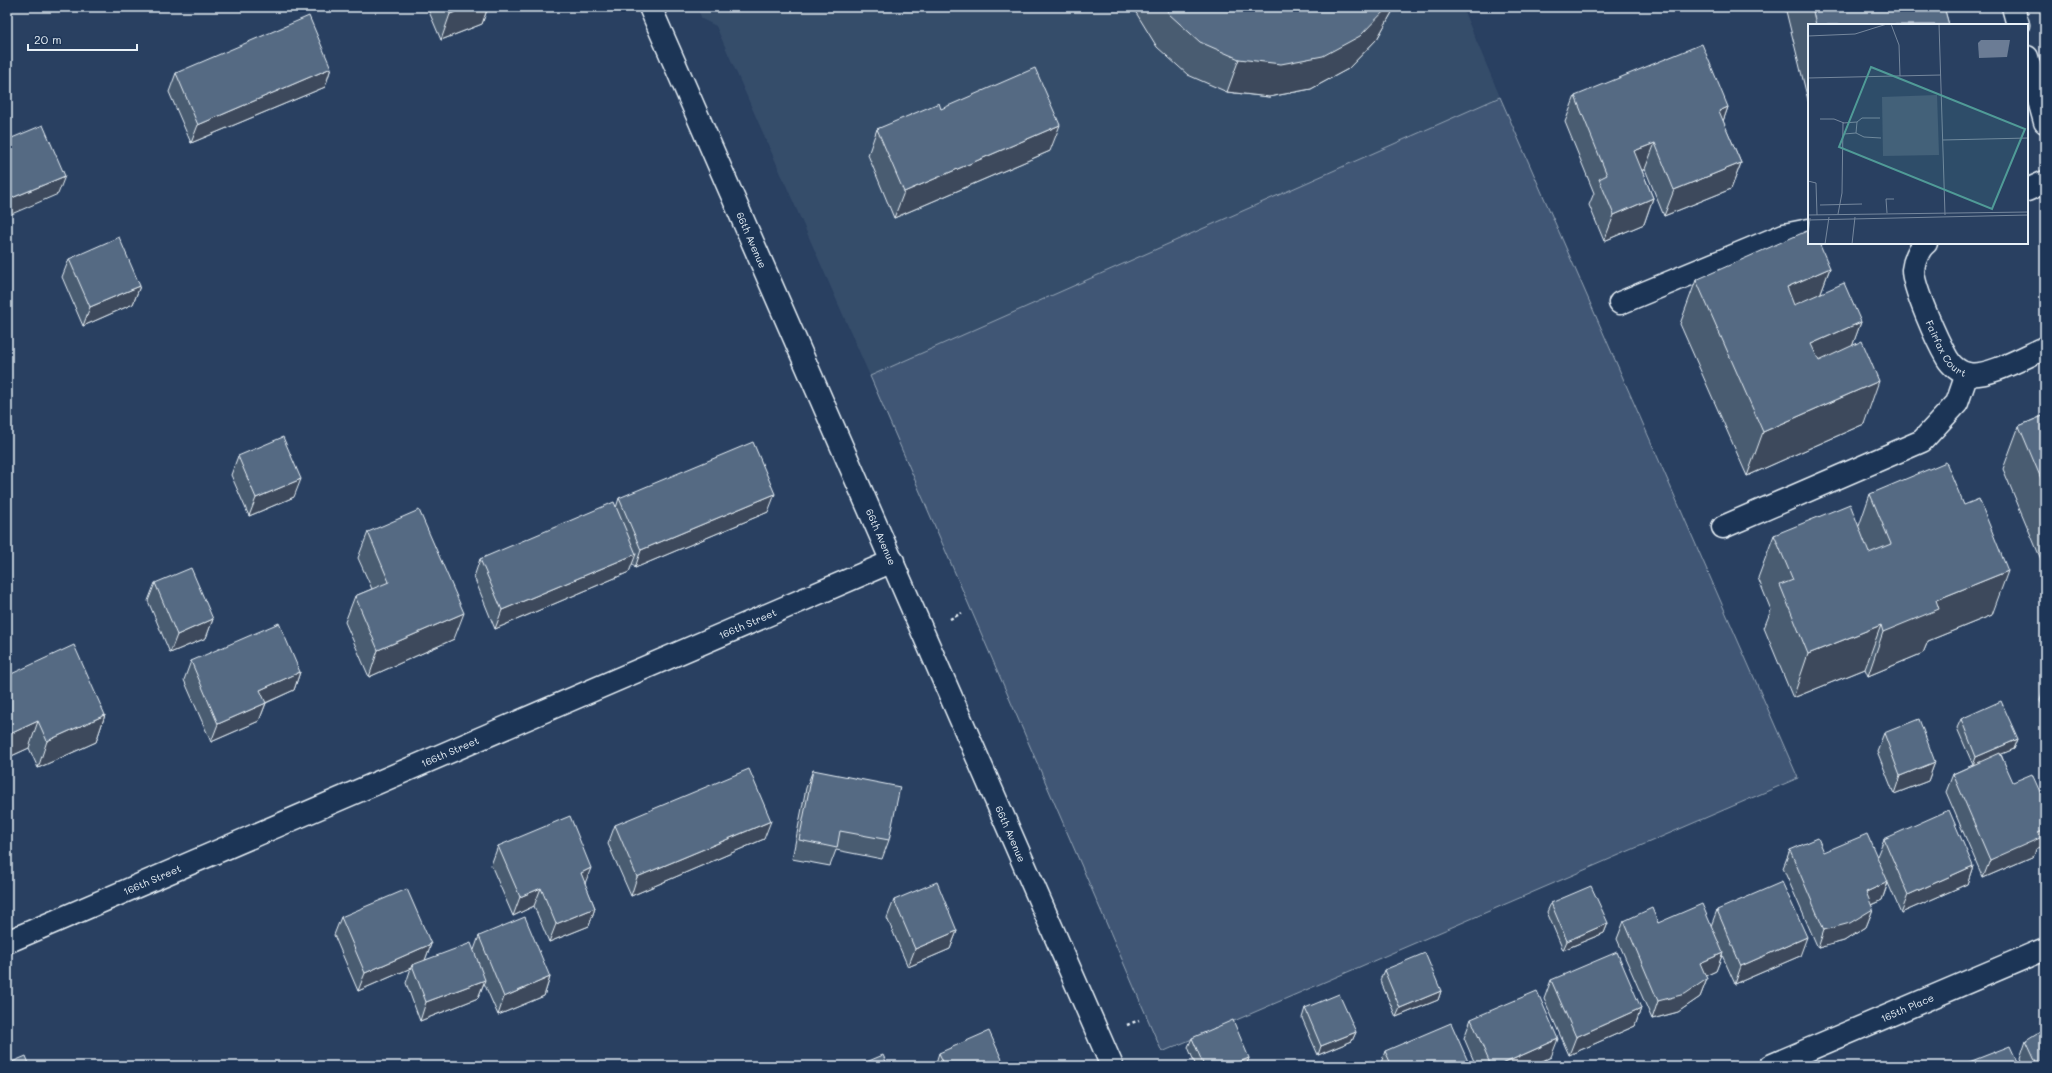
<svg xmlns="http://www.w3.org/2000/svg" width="2052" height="1073" font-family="Mali,sans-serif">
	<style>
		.built { fill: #364d6b }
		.green { fill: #415774; stroke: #94a4b6 }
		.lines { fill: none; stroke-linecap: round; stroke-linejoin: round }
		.minor-casing { stroke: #e8f1f8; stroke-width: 25 }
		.path { stroke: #e8f1f8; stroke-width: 2.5; stroke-dasharray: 3 3; stroke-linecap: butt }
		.minor { stroke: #1d3557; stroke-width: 22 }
		.wall { fill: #495b71; stroke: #e8f1f8 }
		.shaded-wall { fill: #3c4a5c; stroke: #e8f1f8 }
		.building { fill: #556a83; stroke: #e8f1f8 }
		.labels { text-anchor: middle; stroke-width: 3; stroke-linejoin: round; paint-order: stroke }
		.street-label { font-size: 10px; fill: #e8f1f8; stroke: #1d3557 }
		.inset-road { fill: none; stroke: #75879d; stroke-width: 1 }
		.view { fill: #509b97; fill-opacity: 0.15; stroke: #509b97; stroke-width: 2 }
		.inset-edge { fill: none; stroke: #e8f1f8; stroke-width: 2 }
	</style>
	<rect width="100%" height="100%" fill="#294061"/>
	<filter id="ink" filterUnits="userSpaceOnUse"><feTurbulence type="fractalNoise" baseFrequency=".025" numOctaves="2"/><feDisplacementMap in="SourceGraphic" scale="8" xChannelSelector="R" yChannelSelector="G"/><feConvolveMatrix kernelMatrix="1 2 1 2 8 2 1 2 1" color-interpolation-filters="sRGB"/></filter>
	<g filter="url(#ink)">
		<path class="built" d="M697,7H1462L1500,97L870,376L716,26L702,19Z"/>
		<path class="green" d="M1500,97L1798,778L1162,1052L870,376Z"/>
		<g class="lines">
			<defs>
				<g id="minor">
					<path id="s1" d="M650,7L1112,1066"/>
					<path d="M2013,7L2018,25"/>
					<path d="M2027,57L2045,122"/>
					<path d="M2027,190L2045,182"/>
					<path id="s2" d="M1926,243C1919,248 1914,261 1913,270C1913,287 1937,341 1947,358C1951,365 1959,372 1968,374C1988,378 2026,356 2045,348"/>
					<path d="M1620,303L1784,235L1809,230"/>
					<path d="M1723,527L1922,441L1957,403L1967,374"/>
					<path id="s3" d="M7,942L893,561"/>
					<path id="s4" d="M1770,1066L2045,949"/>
				</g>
			</defs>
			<use href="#minor" class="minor-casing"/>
			<path class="path" d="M950,619L962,613
				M1127,1025L1139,1020"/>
			<use href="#minor" class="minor"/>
		</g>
		<path class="wall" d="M427,7H488L482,24L441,40Z
			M1134,7H1395L1377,39L1348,69L1311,89L1269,97L1227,92L1188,75L1157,47L1135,11Z
			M1785,7H1944L1949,25H1809V104Z
			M331,68L325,87L191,143L169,92L176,73Z
			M1575,96L1728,107L1723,121L1741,163L1731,189L1664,216L1645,169L1642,171L1653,198L1644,224L1604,241L1589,205L1594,193L1565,122Z
			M941,109L1050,151L894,218L868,155L877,129Z
			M69,259L140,286L133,304L83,326L62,277Z
			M1830,268L1821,292L1861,322L1852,346L1864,424L1747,476L1680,324L1696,280Z
			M2045,415V569L2003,469L2019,426Z
			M238,456L294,497L249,516L231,475Z
			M1870,494L1992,615L1928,641L1923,653L1868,676L1865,669L1793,698L1764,628L1771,610L1758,578L1774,535L1859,526Z
			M619,498L768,512L635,568L632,563L629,572L495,629L474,577L480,559L616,508Z
			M368,532L454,639L369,677L345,622L355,596L372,589L358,558Z
			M155,583L213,619L206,638L170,653L148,601Z
			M191,661L300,672L294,690L266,703L259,721L211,742L184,680Z
			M7,676L105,715L96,742L38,768L29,748L7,758Z
			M2045,689V713L2040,700L2043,690Z
			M1961,719L2018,739L2014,749L2001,754L2036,849L2034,856L1983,878L1946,792L1953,774L1973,765L1957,728Z
			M1884,733L1935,762L1928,781L1894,794L1877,751Z
			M813,770L889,840L882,859L836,850L830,866L792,859L806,788Z
			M2045,780V795L2042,788Z
			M615,825L764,839L631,896L608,844Z
			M1884,839L1973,866L1967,884L1901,913L1888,883L1882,900L1871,905L1873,909L1866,927L1844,941L1818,948L1783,868L1790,850L1877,856Z
			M498,846L585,884L595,908L589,926L549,942L534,906L513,916L491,865Z
			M894,900L957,931L950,949L908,967L887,918Z
			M1551,903L1608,923L1604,933L1563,950L1547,912Z
			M1717,910L1800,956L1735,984L1722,955L1716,971L1705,976L1707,979L1700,997L1678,1012L1652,1019L1617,939L1624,921L1711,926Z
			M341,917L431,944L425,960L474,950L479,936L550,977L544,996L498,1015L484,983L478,998L420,1021L406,983L411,968L358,991L334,935Z
			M1384,970L1441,991L1438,1000L1396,1017L1380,980Z
			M1551,980L1641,1008L1635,1026L1569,1055L1544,999Z
			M1305,1008L1356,1032L1352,1041L1318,1055L1302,1018Z
			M1471,1019L1551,1057L1532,1066H1476L1464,1038Z
			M1192,1038L1249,1058L1246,1066H1196L1188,1047Z
			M2026,1040L2045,1066H2023L2020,1058Z
			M1385,1051L1470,1066H1380Z
			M939,1053L1005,1066H935Z"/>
		<path class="shaded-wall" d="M468,7H488L482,24L441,40L450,14Z
			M1388,7H1395L1377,39L1348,69L1311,89L1269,97L1227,92L1239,59Z
			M331,68L325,87L191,143L198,125Z
			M1728,107L1719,133V111Z
			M1060,125L1050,151L894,218L904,192Z
			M1655,143L1645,169L1625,178L1634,151Z
			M1741,163L1731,189L1664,216L1674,190Z
			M65,176L58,194L7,216V200Z
			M1653,198L1644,224L1604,241L1614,215Z
			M1830,268L1814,311L1771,331L1787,287Z
			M140,286L133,304L83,326L90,307Z
			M1861,322L1845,366L1796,388L1811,344Z
			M1879,381L1864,424L1747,476L1763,432Z
			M301,479L294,497L249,516L256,498Z
			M775,494L768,512L635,568L641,550Z
			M636,554L629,572L495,629L502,610Z
			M2008,571L1992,615L1928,641L1923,653L1868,676L1883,632L1936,600Z
			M464,613L454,639L369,677L378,650Z
			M213,619L206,638L170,653L177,635Z
			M1881,625L1865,669L1793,698L1808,654Z
			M300,672L294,690L254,708L260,690Z
			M266,703L259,721L211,742L218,724Z
			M105,715L96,742L38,768L47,741Z
			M38,721L29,748L7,758V744L10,734Z
			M2018,739L2014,749L1973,766L1976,757Z
			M1935,762L1928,781L1894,794L1900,776Z
			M771,821L764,839L631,896L637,877Z
			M2045,830V845L2036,849L2034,856L1983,878L1990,860L2038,833Z
			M1973,866L1967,884L1901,913L1908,895Z
			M591,868L584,886L581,873Z
			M1888,882L1882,900L1859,910L1866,892Z
			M541,888L534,906L513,916L520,897Z
			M595,908L589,926L549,942L556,924Z
			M1873,909L1866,927L1844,941L1818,948L1824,930Z
			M1608,923L1604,933L1563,950L1567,941Z
			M957,931L950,949L908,967L915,949Z
			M1807,937L1800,956L1735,984L1741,966Z
			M431,944L424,963L412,965L411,968L358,991L365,973Z
			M1723,953L1716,971L1694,981L1700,963Z
			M550,977L544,996L498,1015L504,997Z
			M1707,979L1700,997L1678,1012L1652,1019L1658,1001Z
			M485,980L478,998L420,1021L426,1002Z
			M1441,991L1438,1000L1396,1017L1400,1008Z
			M1641,1008L1635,1026L1569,1055L1576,1037Z
			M1356,1032L1352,1041L1318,1055L1321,1046Z
			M1558,1039L1551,1057L1532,1066H1498Z
			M1249,1058L1246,1066H1229Z"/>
		<path class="building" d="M447,7H468L450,14Z
			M1165,7H1388L1360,36L1323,56L1281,64L1239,59L1200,42L1169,14Z
			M1812,7H1944L1949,25H1816Z
			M309,16L331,68L198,125L176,73Z
			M1702,44L1728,107L1719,111L1741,163L1674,190L1655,143L1634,151L1653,198L1614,215L1599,179L1607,175L1575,96Z
			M1035,68L1060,125L904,192L877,129L939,103L941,109Z
			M43,125L65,176L7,200V140Z
			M1809,230V243H1819L1830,268L1787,287L1794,305L1844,283L1861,322L1811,344L1819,361L1862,341L1879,381L1763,432L1696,280Z
			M119,237L140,286L90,307L69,259Z
			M2045,415V488L2019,426Z
			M283,437L301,479L256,498L238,456Z
			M753,442L775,494L641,550L619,498Z
			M1946,462L1964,505L1979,499L2008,571L1936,600L1939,609L1883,632L1881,625L1808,654L1780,585L1793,580L1774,535L1850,504L1869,553L1891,544L1870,494Z
			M614,502L636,554L502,610L480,559Z
			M419,510L464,613L378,650L355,596L389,582L368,532Z
			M191,568L213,619L177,635L155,583Z
			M279,623L300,672L260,690L266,703L218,724L191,661Z
			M74,645L105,715L47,741L38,721L10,734L7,726V676Z
			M2045,689V695L2043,690Z
			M2001,701L2018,739L1976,757L1961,719Z
			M1919,719L1935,762L1900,776L1884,733Z
			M2000,753L2013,782L2032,774L2045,803V830L2038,833L2040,838L1990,860L1953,774Z
			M749,769L771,821L637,877L615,825Z
			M813,770L900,787L889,840L840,831L837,848L799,840Z
			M1949,810L1973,866L1908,895L1884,839Z
			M570,816L591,868L581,873L595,908L556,924L541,888L520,897L498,846Z
			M1867,834L1888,882L1866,892L1873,909L1850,923L1824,930L1790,850L1818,838L1824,852Z
			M937,882L957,931L915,949L894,900Z
			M1782,882L1807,937L1741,966L1717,910Z
			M1591,886L1608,923L1567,941L1551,903Z
			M407,889L431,944L365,973L341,917Z
			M1702,904L1723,953L1700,963L1707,979L1685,994L1658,1001L1624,921L1652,908L1658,923Z
			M525,917L550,977L504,997L479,936Z
			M471,943L485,980L426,1002L412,965Z
			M1617,952L1641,1008L1576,1037L1551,980Z
			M1425,953L1441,991L1400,1008L1384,970Z
			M1537,991L1558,1039L1498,1066H1491L1471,1019Z
			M1339,994L1356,1032L1321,1046L1305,1008Z
			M1233,1020L1249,1058L1229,1066H1204L1192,1038Z
			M1451,1023L1470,1066H1392L1385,1051Z
			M2045,1028V1066H2038L2026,1040Z
			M989,1031L1005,1066H945L939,1053Z
			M2010,1046L2019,1066H1959Z
			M883,1055L888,1066H857Z
			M26,1056L30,1066H7V1064Z
			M1371,1061L1373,1066H1359Z"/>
	</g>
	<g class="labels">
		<g class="street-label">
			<text dy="4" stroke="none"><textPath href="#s1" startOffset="254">66th Avenue</textPath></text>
			<text dy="4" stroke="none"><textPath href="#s2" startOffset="117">Fairfax Court</textPath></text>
			<text dy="4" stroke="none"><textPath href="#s1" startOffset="578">66th Avenue</textPath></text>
			<text dy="4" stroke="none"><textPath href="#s3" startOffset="806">166th Street</textPath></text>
			<text dy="4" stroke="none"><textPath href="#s3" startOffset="482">166th Street</textPath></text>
			<text dy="4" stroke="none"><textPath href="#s1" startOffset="902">66th Avenue</textPath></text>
			<text dy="4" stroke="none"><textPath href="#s3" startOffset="158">166th Street</textPath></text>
			<text dy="4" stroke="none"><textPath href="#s4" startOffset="149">165th Place</textPath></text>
		</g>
	</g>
	<g transform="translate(1808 24)">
		<rect width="220" height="220" fill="#294061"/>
		<path d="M129,71L131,131L75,132L74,73Z" fill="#415774"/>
		<path d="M173,16H202L199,33L171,34L170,19Z" fill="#6b7c95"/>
		<path class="inset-road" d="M83,0L91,21L92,52M131,0L137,191M0,12L47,10L79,0M0,54L133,51M12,95H26L36,99M49,98L54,94H72M48,109L56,113L73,114M135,116L220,114M0,157L8,159L9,191M12,181L54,180M79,189L78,175H86M30,190L34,169L35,99L49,98L48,109L36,110M0,191L220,188M0,196L220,191M0,213L2,194M17,220L21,193M44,220L47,193"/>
		<path class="view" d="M63,43L217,105L184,185L31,123Z"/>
		<rect width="220" height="220" class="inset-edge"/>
	</g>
	<rect width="2052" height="1073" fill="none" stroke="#1d3557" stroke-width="24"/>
	<rect x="12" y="12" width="2028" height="1049" fill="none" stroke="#e8f1f8" stroke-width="1.5" filter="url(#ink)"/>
	<path d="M28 44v6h109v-6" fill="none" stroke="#e8f1f8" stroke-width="2"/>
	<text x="34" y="44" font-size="12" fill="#e8f1f8" stroke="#1d3557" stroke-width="3" paint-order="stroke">20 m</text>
</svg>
